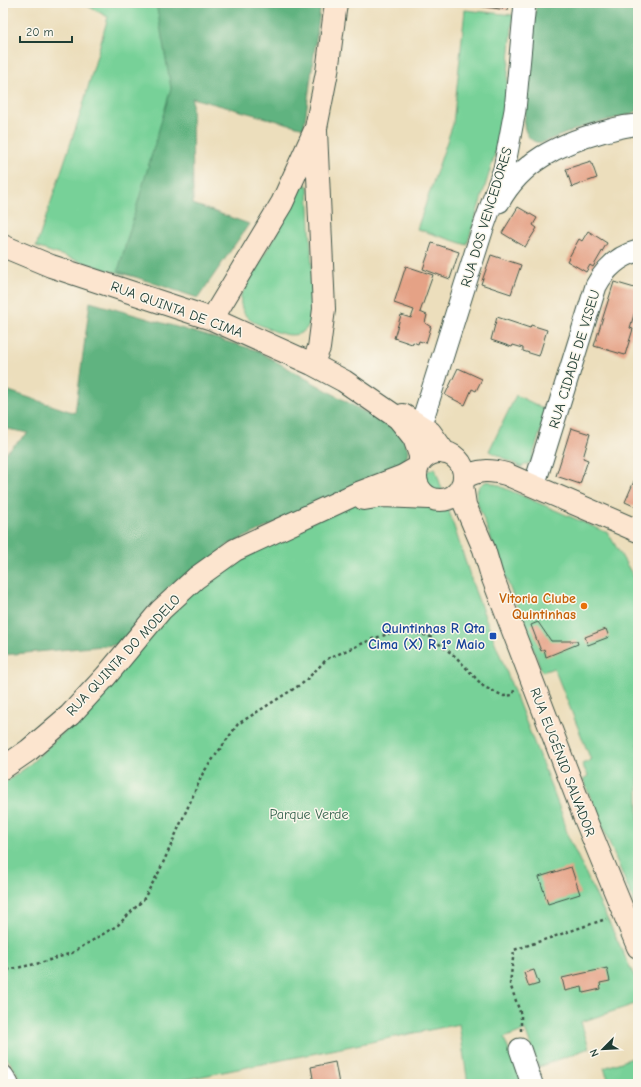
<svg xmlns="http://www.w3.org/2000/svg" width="641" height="1087" font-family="'Comic Neue',sans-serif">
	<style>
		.green { fill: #77d198; stroke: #4b8766 }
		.forest { fill: #61b380; stroke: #40785a }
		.building { fill: #e5a286 }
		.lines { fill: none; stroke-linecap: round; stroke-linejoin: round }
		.street-casing { stroke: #3e5548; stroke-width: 23 }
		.secondary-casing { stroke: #3e5548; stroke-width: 24 }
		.path { stroke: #3e5548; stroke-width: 2.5; stroke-dasharray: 3 3; stroke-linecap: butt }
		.street { stroke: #fff; stroke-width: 21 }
		.secondary { stroke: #fce5cf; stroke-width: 22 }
		.food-dot { fill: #e8710a; stroke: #fbf7ec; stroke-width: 1.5 }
		.transit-dot { fill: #1a4fb4; stroke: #fbf7ec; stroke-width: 1.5 }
		.labels { text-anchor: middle; stroke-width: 3; stroke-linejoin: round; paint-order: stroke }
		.street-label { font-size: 14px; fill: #1f3d34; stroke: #fbf7ec }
		.food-label { font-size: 14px; font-weight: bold; fill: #c56008; stroke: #fbf7ec; text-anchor: end }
		.transit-label { font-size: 14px; font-weight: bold; fill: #164399; stroke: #fbf7ec; text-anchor: end }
		.park-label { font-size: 14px; fill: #35624d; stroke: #fbf7ec }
	</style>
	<rect width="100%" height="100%" fill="#fbf7ec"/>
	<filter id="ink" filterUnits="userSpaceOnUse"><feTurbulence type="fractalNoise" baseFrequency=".025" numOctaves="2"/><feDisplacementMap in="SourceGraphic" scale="8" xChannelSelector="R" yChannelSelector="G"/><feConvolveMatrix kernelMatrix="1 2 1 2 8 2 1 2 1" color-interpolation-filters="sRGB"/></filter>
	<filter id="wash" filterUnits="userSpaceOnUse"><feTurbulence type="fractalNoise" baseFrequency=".012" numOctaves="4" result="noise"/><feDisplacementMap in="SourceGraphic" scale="16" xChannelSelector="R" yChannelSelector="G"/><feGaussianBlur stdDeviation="0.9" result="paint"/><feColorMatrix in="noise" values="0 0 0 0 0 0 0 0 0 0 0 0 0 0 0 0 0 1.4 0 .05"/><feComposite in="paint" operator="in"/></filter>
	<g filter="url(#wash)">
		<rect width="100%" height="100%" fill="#ecdebc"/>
		<path class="green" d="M82,3H200L176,287L107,270L36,247L81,112L108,17Z
			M465,10L513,15L506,97L499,141L467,245L417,229L453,124Z
			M305,184L308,186L314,309C309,342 288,338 265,327C258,324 251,322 246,316C241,309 240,303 241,295L288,213L301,185Z
			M516,395L547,410L531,462L521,467L489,451Z
			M435,468L475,591L563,817L567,834L638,984V1003L581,1022L589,1048L539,1067L525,1030L504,1038L521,1081L505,1084H468L459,1024L164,1084H21L17,1073L3,1052V784L27,767L67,729L163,615L241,553Z
			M488,481L608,533L638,584V912L583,779L588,776L582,764L591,760L554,668L542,672L477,502C476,491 477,485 488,481Z
			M638,1056V1084H610L604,1068Z"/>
		<path class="forest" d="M156,3H321L304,128L192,98L193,204L249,224L198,298L118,271L171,88Z
			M536,3H638V110L632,114L585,126L544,142C532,145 525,135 524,124Z
			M90,302L256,350L398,431C406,444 414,451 401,465L228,545L125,644L3,655V455L28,433L3,428V389L75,413Z"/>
		<g id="blocks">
			<path class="building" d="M478,3H509L508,10L477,6Z
				M591,161L597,178L572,187L566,169Z
				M518,207L537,218L533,225L537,228L525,247L502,233Z
				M588,231L607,243L593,267L590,265L586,272L567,261L579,239L582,241Z
				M432,243L459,252L450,279L423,269Z
				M491,255L521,265L511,294L481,284Z
				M406,266L433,275L420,312L427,315L425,323L431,327L426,343L419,341L418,344L413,342L412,344L394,338L401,315L411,318L414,310L394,303Z
				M614,282L638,289V301L630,328L633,329L625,355L594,346Z
				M497,317L530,328L531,325L547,330L539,356L523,351V348L513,345L512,347L491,340Z
				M458,368L482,379L476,391L472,389L465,405L445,395Z
				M571,428L590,434L583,458L588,460L580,484L556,476Z
				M638,472V508L625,502Z
				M538,622L551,641H577L578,644L546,657L544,649L541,651L531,625Z
				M606,629L609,637L588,645L585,637Z
				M571,867L580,894L548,904L539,877Z
				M607,968L610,981L600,983L601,989L583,993L582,987L565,991L562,978Z
				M534,970L539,984L529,987L524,973Z
				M335,1062L339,1084H314L311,1067Z"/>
		</g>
	</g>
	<g filter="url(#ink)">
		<use href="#blocks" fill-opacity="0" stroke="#3e5548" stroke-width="1"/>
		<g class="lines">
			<defs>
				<path id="street" d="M499,202C522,161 559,144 602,132C613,129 626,125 638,125
					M421,425L482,231L504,169L515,110L525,3
					M534,486L596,286C605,269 618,256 638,251
					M520,1049L532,1084
					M3,1076L8,1084"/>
				<path id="secondary" d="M3,246L51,266L212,319L312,364L344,381L398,418L414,438L420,455V462
					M212,319L282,203L316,128L327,72L336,3
					M312,364L319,348L324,309L316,131
					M403,415L430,432L445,453
					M416 476a24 24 0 1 1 48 0a24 24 0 1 1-48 0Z
					M464,478C478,469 491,470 506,474L638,531
					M462,485L465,505L484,549L492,576L586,821L638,947
					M364,499L383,496L429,498
					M3,768L29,750L70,715L106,676L161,610L196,578L235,550L356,494L403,476L417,468"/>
			</defs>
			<use href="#street" class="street-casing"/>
			<use href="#secondary" class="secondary-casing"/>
			<path class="path" d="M3,974L7,970L40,963L72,953L118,925L143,900L159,872L203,773L238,724L303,683L327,659L375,638L402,630L429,636L456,657L484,687L504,696L513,695L514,690
				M521,1031V1015L510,984L514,950L606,919"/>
			<use href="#street" class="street"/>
			<use href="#secondary" class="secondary"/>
		</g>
	</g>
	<circle class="food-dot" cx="584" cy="606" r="4"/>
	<rect class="transit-dot" x="489" y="632" width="8" height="8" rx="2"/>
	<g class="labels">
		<g class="street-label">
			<text transform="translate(486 217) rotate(-73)" y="5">RUA DOS VENCEDORES</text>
			<text transform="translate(177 309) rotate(20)" y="5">RUA QUINTA DE CIMA</text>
			<text transform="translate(574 359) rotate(-73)" y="5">RUA CIDADE DE VISEU</text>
			<text transform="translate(123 655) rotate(-47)" y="5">RUA QUINTA DO MODELO</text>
			<text transform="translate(563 762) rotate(69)" y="5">RUA EUGÉNIO SALVADOR</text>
		</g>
		<g class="food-label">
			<text x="576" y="603">Vitoria Clube<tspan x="576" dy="16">Quintinhas</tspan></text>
		</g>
		<g class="transit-label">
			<text x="485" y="633">Quintinhas R Qta<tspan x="485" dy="16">Cima (X) R 1º Maio</tspan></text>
		</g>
		<g class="park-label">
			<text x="309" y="819">Parque Verde</text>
		</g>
	</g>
	<rect width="641" height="1087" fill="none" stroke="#fbf7ec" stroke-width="16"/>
	<g transform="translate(603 1049) rotate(246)" stroke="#fbf7ec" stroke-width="3" paint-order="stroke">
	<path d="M0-3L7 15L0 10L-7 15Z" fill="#1f3d34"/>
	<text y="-6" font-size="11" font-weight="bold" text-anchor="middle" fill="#1f3d34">N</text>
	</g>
	<path d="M20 36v6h52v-6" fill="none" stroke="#1f3d34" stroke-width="2"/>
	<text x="26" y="36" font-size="12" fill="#1f3d34" stroke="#fbf7ec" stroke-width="3" paint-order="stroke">20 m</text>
</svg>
